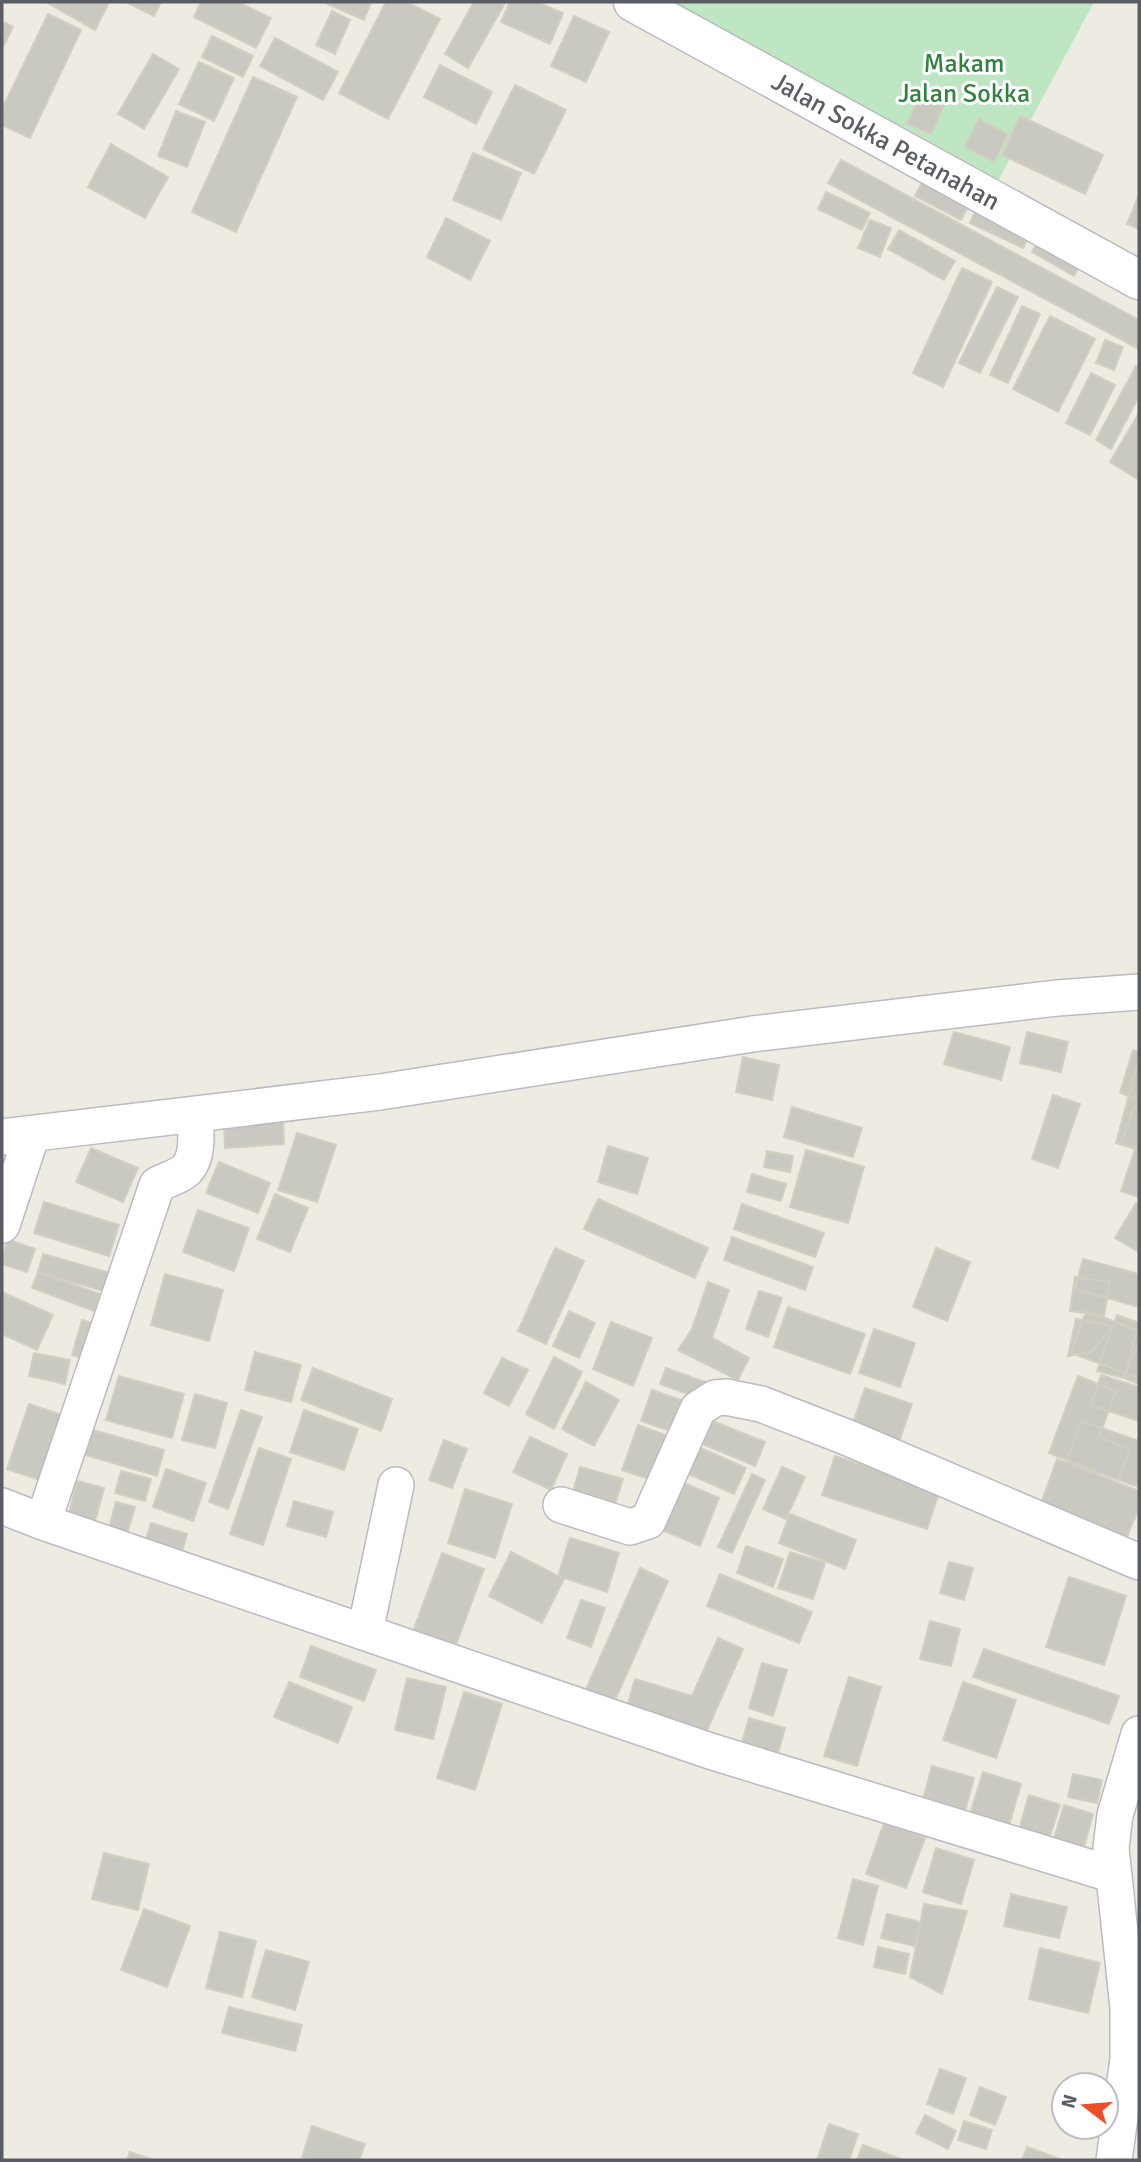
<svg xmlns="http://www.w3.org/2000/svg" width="1141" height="2162" font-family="Signika,sans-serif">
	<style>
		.green { fill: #bee6c2 }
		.building { fill: #cac9c1; stroke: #d2cfc0; stroke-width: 2 }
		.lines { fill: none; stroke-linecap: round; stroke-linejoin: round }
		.minor-casing { stroke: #babbc1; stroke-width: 38 }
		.tertiary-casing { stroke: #babbc1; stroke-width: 41 }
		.minor { stroke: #fff; stroke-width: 35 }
		.tertiary { stroke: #fff; stroke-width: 38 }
		.labels { text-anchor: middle; stroke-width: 6; stroke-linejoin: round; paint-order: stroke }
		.park-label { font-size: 26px; fill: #32823f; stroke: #fff }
		.street-label { font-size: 26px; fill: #5a5d63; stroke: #fff }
	</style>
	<rect width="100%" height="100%" fill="#eeece2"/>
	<path class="green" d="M667,2H1094L997,183Z"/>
	<path class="building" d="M46,2H109L95,30Z
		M126,2H161L154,16Z
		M201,2H238L271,18L256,48L194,17Z
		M323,2H371L364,20Z
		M386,2H407L440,19L388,119L339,93Z
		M474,2L505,3L468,68L445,54Z
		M510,2H537L563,13L550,44L501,22Z
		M332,11L350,20L335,54L316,45Z
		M48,14L81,30L30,138L2,125V109Z
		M574,16L609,32L586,82L551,66Z
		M2,21L13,27L2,49Z
		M212,36L253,56L243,77L202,57Z
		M275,38L338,72L323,100L260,66Z
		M153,54L179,69L144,129L118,114Z
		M199,62L234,78L214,121L179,104Z
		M440,65L492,92L476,124L424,97Z
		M253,77L297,97L236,232L192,212Z
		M515,85L566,110L534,174L483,149Z
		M921,92L945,103L931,134L907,124Z
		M176,111L205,122L187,167L158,156Z
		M1020,116L1103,155L1085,194L1002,155Z
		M979,119L1008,134L994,162L965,147Z
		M111,144L168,177L145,218L88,187Z
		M473,153L521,173L501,220L453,200Z
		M841,160L1139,320V349L828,183Z
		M927,173L973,197L961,220L915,196Z
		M826,192L870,213L862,230L818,209Z
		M1139,195V229L1127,224Z
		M979,203L1032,229L1023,248L970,223Z
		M446,218L490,241L470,280L427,257Z
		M870,220L891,228L880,257L858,248Z
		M899,230L955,261L944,280L888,249Z
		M1043,232L1085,256L1074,276L1032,252Z
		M962,268L992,282L943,387L913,373Z
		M997,287L1018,297L980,373L959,363Z
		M1022,306L1040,314L1008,383L990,375Z
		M1050,316L1095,339L1058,412L1013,389Z
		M1105,340L1123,347L1114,370L1096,363Z
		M1136,366L1139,367V396L1111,449L1096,440Z
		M1091,373L1115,385L1090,435L1066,423Z
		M1139,413V480L1110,462Z
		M954,1032L1010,1047L1001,1080L944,1064Z
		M1027,1032L1068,1042L1061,1072L1020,1063Z
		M1133,1050L1139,1052V1100L1120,1093Z
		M743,1057L779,1065L772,1100L736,1092Z
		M1137,1065H1139V1150L1116,1143Z
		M1053,1095L1080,1104L1058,1168L1032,1159Z
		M792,1107L862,1128L853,1157L784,1137Z
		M1134,1107L1139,1109V1149L1121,1143Z
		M283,1119L284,1144L225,1148L224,1123Z
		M297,1133L336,1145L317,1202L278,1190Z
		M608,1146L648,1158L637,1194L598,1182Z
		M91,1148L138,1168L123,1202L76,1182Z
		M1135,1149L1139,1151V1197L1121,1191Z
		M806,1150L864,1167L848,1223L790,1207Z
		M767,1151L793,1156L790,1172L764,1167Z
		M219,1162L270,1183L258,1213L206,1193Z
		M752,1174L786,1184L781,1201L747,1192Z
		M275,1194L308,1208L290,1252L257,1239Z
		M598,1199L708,1248L695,1278L584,1229Z
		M44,1202L119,1225L109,1256L34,1233Z
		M1136,1203L1139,1205V1252L1115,1238Z
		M742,1204L824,1233L815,1257L734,1229Z
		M198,1210L249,1228L234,1271L183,1252Z
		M732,1237L813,1267L805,1290L724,1260Z
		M7,1239L35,1249L27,1272L2,1264Z
		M555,1248L584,1261L546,1344L518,1331Z
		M936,1248L970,1262L947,1321L913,1307Z
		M43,1254L110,1273L104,1291L38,1272Z
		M1083,1259L1139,1274V1307L1075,1289Z
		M38,1272L100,1294L94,1311L32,1288Z
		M165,1274L223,1290L209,1341L151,1325Z
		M1075,1277L1110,1282L1104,1316L1070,1311Z
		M708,1282L729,1290L712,1338L749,1358L738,1380L678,1350L692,1329Z
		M759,1291L782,1298L768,1337L746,1329Z
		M2,1292L53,1315L37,1350L2,1334Z
		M788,1307L865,1334L850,1374L774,1347Z
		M569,1311L595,1323L579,1358L553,1346Z
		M1086,1311L1139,1331V1378L1071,1353Z
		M1117,1315L1139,1323L1124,1378L1097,1371Z
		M1076,1319L1113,1326L1091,1352L1068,1356Z
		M82,1320L99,1325L89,1360L72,1355Z
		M611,1322L652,1338L633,1386L593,1369Z
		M874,1329L915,1343L900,1387L859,1373Z
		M1139,1341V1384L1124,1378Z
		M255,1352L301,1365L291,1402L245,1390Z
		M34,1353L70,1360L65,1384L29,1376Z
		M554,1357L582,1372L554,1429L526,1414Z
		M502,1358L528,1370L509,1406L484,1393Z
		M313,1368L392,1399L381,1431L301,1400Z
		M666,1368L705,1382L699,1398L660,1384Z
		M1101,1375L1139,1387V1421L1091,1405Z
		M119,1376L184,1394L172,1438L106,1420Z
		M1078,1376L1116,1391L1099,1437L1130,1449L1118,1480L1049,1453Z
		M586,1382L619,1400L594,1446L562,1429Z
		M865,1388L912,1404L898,1445L851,1429Z
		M652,1390L684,1401L673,1432L641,1421Z
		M195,1394L227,1403L215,1448L182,1440Z
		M29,1404L68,1417L46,1482L7,1469Z
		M241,1410L262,1417L228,1509L209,1502Z
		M304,1410L358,1429L344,1470L290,1452Z
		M705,1418L765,1442L755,1466L695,1441Z
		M1081,1421L1139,1441V1487L1067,1462Z
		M638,1425L668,1436L652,1480L622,1470Z
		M93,1430L164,1450L157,1476L86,1455Z
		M530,1437L567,1454L551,1490L513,1472Z
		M444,1440L467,1449L452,1488L429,1480Z
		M694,1445L746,1468L734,1494L682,1471Z
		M259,1448L291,1459L263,1545L230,1534Z
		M835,1456L940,1490L927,1529L822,1495Z
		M1057,1459L1139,1491V1508L1122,1548L1037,1515Z
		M580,1467L623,1479L614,1507L572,1495Z
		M782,1467L805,1477L786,1519L763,1509Z
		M166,1469L206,1483L193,1521L153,1507Z
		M121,1471L151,1479L145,1501L115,1493Z
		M752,1474L765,1480L732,1553L718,1547Z
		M677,1480L719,1498L700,1546L657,1528Z
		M77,1481L104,1488L93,1529L67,1522Z
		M465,1489L512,1504L495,1558L448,1543Z
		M294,1501L333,1512L326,1537L287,1526Z
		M116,1502L135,1507L125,1541L107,1535Z
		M790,1514L856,1540L845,1569L779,1543Z
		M151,1523L187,1534L180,1559L143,1549Z
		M570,1538L619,1553L607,1592L558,1576Z
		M746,1546L783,1559L773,1587L737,1573Z
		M511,1552L564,1579L542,1623L489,1596Z
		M790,1552L825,1563L813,1599L778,1588Z
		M442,1553L484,1569L453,1653L411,1637Z
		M949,1562L973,1568L964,1600L940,1593Z
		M640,1568L668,1581L612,1707L584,1694Z
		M720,1574L812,1612L799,1643L707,1606Z
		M1069,1577L1126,1596L1104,1665L1046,1647Z
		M581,1600L605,1608L591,1647L567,1638Z
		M930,1621L960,1629L951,1666L920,1659Z
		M718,1638L743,1649L704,1737L625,1714L635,1679L692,1696Z
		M311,1646L376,1670L364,1701L300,1677Z
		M984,1649L1119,1696L1109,1724L973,1677Z
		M762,1663L787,1670L773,1716L749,1708Z
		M849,1677L881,1687L857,1766L824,1756Z
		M407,1678L446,1687L433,1739L395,1730Z
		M289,1682L352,1707L338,1743L274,1717Z
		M963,1682L1016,1700L996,1758L943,1740Z
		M464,1692L502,1704L475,1790L437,1778Z
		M749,1718L785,1728L777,1757L741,1746Z
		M932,1766L974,1778L965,1811L923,1799Z
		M983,1772L1021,1784L1008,1829L969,1817Z
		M1073,1774L1102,1780L1097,1803L1068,1797Z
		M1029,1795L1060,1805L1048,1842L1018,1833Z
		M1064,1805L1093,1814L1081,1858L1051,1849Z
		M884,1823L925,1838L906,1888L866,1874Z
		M936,1848L974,1860L961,1904L923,1892Z
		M104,1853L149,1864L138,1910L92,1899Z
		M853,1879L878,1886L863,1945L838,1938Z
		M1011,1894L1067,1907L1059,1938L1004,1926Z
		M924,1904L967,1911L942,1994L910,1977Z
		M144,1909L190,1926L167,1987L121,1970Z
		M887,1914L920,1922L915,1946L881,1938Z
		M220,1932L256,1941L242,1997L206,1988Z
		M878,1947L909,1954L905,1974L874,1967Z
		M1040,1948L1100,1963L1088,2013L1029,1999Z
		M266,1950L309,1962L295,2010L252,1997Z
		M229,2007L302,2025L295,2051L222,2033Z
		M940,2069L966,2078L953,2114L927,2104Z
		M980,2087L1006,2097L995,2125L970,2115Z
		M925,2115L956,2131L948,2149L916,2133Z
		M964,2121L992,2130L986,2149L958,2140Z
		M829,2124L858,2134L849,2160H817Z
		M312,2126L365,2144L359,2160H311L302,2157Z
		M863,2145L903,2160H857Z
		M1027,2147L1063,2160H1022Z
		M130,2152L153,2160H127Z"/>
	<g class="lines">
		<defs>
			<path id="minor" d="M195,1114C196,1130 199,1156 187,1169C181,1176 165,1180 157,1185L43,1522L710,1751L1114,1875
				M2,1137L380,1092L753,1034L1057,998L1139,992
				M2,1225L32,1134
				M561,1505L630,1527L648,1521L698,1409L715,1398L726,1397L761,1404L846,1437L1139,1562
				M2,1506L43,1522
				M365,1632L396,1485
				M1114,2160L1128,2059V2008L1111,1848L1115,1815L1139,1734"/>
			<path id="tertiary" d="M633,2L1139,280"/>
		</defs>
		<use href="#minor" class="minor-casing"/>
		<use href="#tertiary" class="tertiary-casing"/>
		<use href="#minor" class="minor"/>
		<use href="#tertiary" class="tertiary"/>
	</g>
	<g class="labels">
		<g class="park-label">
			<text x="964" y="72">Makam<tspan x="964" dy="30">Jalan Sokka</tspan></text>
		</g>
		<g class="street-label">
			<text transform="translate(886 141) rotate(29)" y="9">Jalan Sokka Petanahan</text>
		</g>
	</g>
	<rect width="1141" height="2162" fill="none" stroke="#5a5d63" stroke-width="7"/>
	<g transform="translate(1085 2106) rotate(286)"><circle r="33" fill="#ffffff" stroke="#bdbec1" stroke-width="2"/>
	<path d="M0-5L12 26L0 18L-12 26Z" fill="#ec4e2a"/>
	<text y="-10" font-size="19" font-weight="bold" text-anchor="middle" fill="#5a5d63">N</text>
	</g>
</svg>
